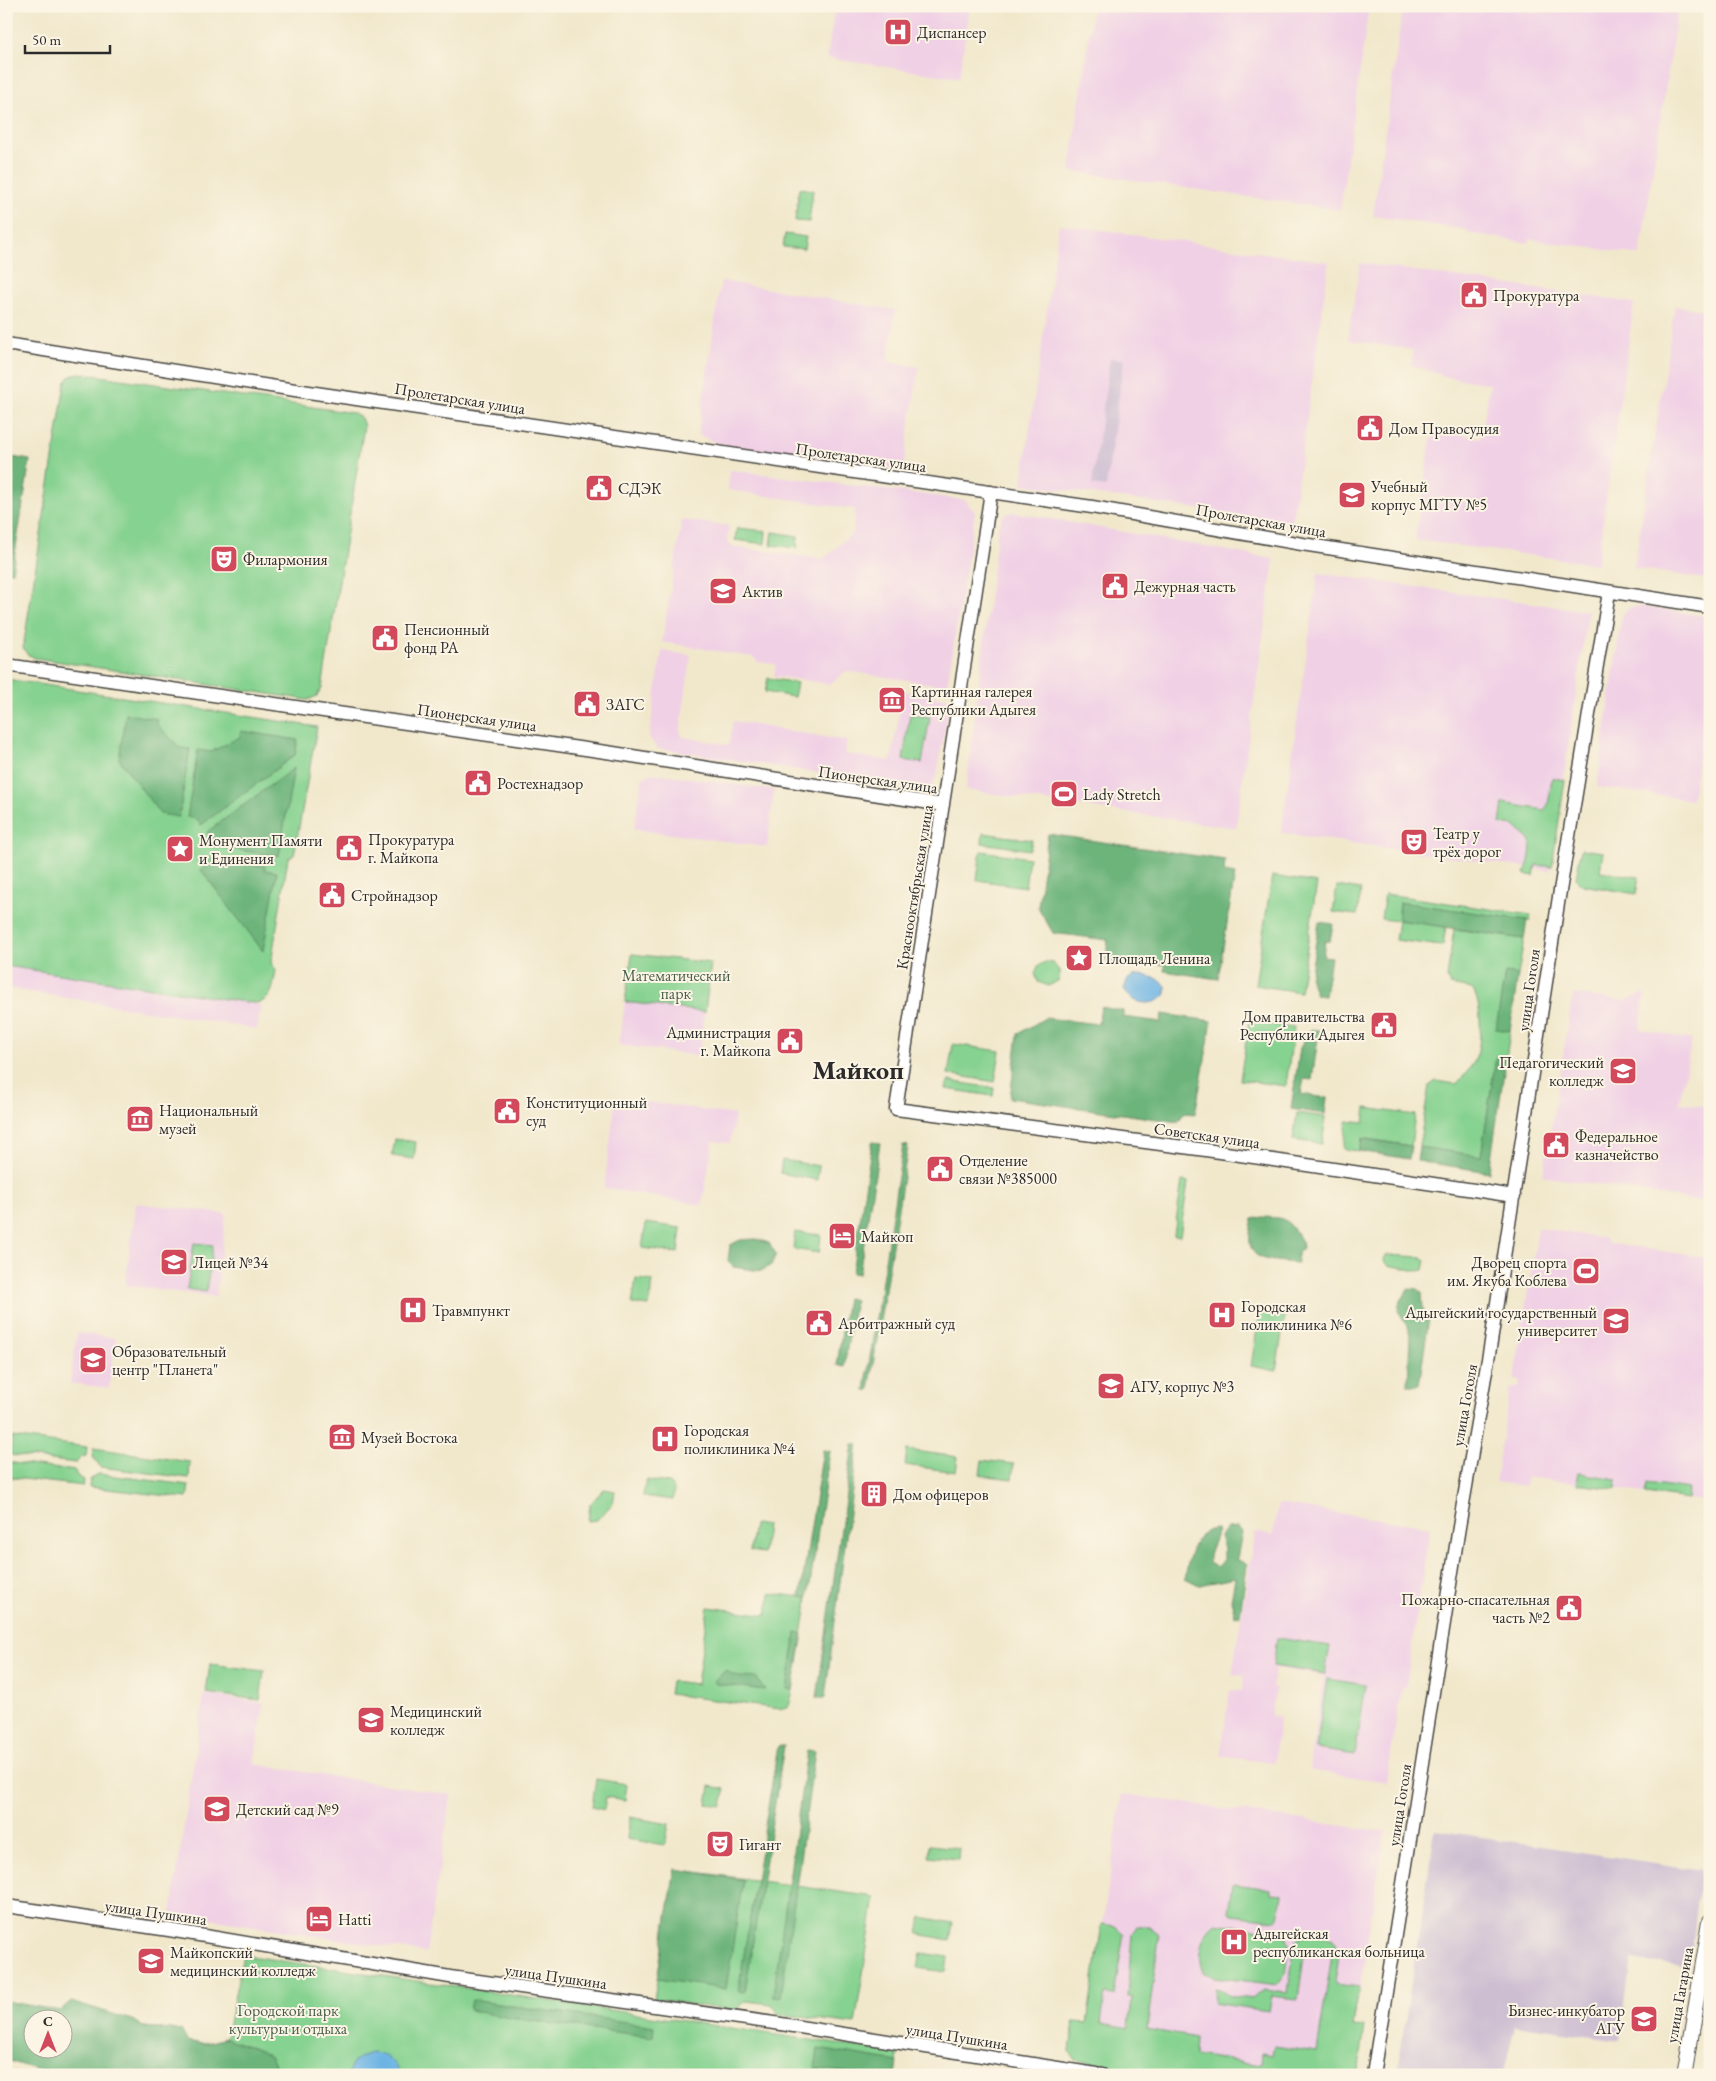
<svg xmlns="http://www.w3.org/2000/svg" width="1716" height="2081" font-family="'EB Garamond',serif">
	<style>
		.built { fill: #f0d0e5 }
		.industrial { fill: #cebed2 }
		.green { fill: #86d290; stroke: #587e5e }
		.forest { fill: #6cb47a; stroke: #4c7052; fill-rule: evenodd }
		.water { fill: #6db4e4; stroke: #4c7088 }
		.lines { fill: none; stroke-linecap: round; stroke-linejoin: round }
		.secondary-casing { stroke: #494743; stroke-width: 15 }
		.primary-casing { stroke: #494743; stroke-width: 16 }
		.secondary { stroke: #fff; stroke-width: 12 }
		.primary { stroke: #fff; stroke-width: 14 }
		.labels { text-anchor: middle; stroke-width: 4; stroke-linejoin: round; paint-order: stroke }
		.poi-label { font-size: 16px; fill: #2b2b2b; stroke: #fcf5e5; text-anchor: start }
		.street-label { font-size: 16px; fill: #2b2b2b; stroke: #fcf5e5 }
		.park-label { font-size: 16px; fill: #465d49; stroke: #fcf5e5 }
		.town-label { font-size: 26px; font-weight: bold; fill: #2b2b2b; stroke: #fcf5e5 }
	</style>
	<rect width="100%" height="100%" fill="#fcf5e5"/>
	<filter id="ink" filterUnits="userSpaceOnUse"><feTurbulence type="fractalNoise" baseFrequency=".02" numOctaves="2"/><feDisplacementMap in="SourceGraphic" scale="10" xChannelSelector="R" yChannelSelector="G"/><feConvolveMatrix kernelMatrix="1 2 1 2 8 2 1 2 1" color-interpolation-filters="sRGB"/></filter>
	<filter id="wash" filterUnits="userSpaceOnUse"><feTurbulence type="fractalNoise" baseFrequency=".0096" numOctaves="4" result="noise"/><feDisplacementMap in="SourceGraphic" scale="20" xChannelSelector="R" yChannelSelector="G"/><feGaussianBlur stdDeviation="1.12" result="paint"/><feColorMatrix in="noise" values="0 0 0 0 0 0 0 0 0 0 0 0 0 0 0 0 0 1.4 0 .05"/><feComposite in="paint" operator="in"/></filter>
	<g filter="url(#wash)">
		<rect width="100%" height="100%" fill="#f1e8cc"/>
		<path class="built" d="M835,6H970L959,78L827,58Z
			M1093,6H1369L1340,210L1070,171Z
			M1403,6H1678L1640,255L1530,239L1529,243L1467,233L1468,230L1373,216Z
			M1059,224L1329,262L1292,522L1022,484Z
			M1360,263L1634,303L1597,564L1415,540L1431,439L1443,432L1481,438L1490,384L1448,377L1411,365L1413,350L1348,340Z
			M721,281L895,310L888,362L919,367L903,470L717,444L698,434Z
			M1675,306L1710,311V580L1634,568Z
			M730,470L965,500L975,512L947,686L846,671L830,684L774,676L776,664L758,662L753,657L662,642L682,520L729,526L727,542L734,547L823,559L853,533L855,509L728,490Z
			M1012,512L1274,559L1236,828L966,790L998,527L1003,516Z
			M1318,573L1588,611L1550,871L1281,833Z
			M1640,606L1710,617V694H1708L1692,800L1597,787L1622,615L1629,608Z
			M662,651L691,655L680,732L683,737L729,745L733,721L847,741L845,754L891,761L903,691L950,699L937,775L929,790L657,748L649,737Z
			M653,773L774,790L767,847L634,829L642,779Z
			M632,954L711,963L699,1056L619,1045Z
			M6,964L261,1005L257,1029L6,988Z
			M1645,993L1640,1029L1692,1040L1679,1103L1710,1107V1203L1543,1176L1573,994L1624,1001Z
			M616,1097L735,1115L730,1143L713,1141L702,1205L604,1188Z
			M136,1203L226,1214L216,1297L125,1285Z
			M1538,1228L1607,1239L1606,1243L1710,1258V1502L1527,1477L1525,1486L1495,1482L1510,1388H1519L1520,1380L1514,1379Z
			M77,1333L116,1338L109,1388L70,1383Z
			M1278,1504L1430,1527L1406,1685L1401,1689L1387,1782L1309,1770L1324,1676L1275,1668L1272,1687L1276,1688L1271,1716L1279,1718L1274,1763L1220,1756L1230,1690L1242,1691L1244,1675L1232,1674L1255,1532L1273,1535Z
			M204,1694L264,1703L254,1764L451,1795L426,1953L171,1913Z
			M1122,1794L1385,1832L1346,2075L1084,2051Z"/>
		<path class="industrial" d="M1110,358L1124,360L1106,487L1092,485Z
			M1435,1830L1701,1870L1690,1968L1631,1960L1620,2040L1515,2025L1503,2075H1409L1397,2073Z"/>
		<path class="green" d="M799,188L813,190L809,222L795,221Z
			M785,234L806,237L804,249L783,247Z
			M79,373L354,413L361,418L364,426L322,688L317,696L308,700L35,658L27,654L23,648L65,383L71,376Z
			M737,528L766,531L765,544L735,540Z
			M773,532L798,536L797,548L771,545Z
			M768,678L797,683L794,697L765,692Z
			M6,679L317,727L294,855L288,858L271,963L276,970C273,986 273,1004 252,1003L6,966Z
			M910,714L930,717L922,763L903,760Z
			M1552,778L1565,780L1552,867L1536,865L1534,876L1524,874C1529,865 1532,852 1530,840L1514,826L1500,824L1503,803L1544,810L1548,805Z
			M983,833L1032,840L1030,850L982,843Z
			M1581,849L1603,852L1600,871L1639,877L1636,894L1583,885L1576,879Z
			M981,851L1029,858L1025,887L977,880Z
			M1272,876L1317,883L1300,992L1255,985Z
			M1337,886L1361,890L1357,915L1333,912Z
			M1385,894L1531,915L1530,921L1398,920L1446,927L1443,945L1441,946L1395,940L1398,921L1381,919Z
			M1454,929L1524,939L1518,975L1505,974L1497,1028L1510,1031L1506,1059L1496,1058L1481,1157L1419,1147L1429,1086L1436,1081L1456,1084C1464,1077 1473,1065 1477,1055C1482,1039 1482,1002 1472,989L1450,985L1447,978Z
			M632,954L711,963L705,1012L625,1002Z
			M1045,962L1053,963L1060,972L1059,980L1049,986L1038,982L1035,974L1038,966Z
			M1249,1021L1294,1027L1286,1086L1240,1080Z
			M953,1044L1000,1051L995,1082L948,1074Z
			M948,1081L994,1088L993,1096L946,1089Z
			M1366,1108L1415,1115L1411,1146L1362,1138L1359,1151L1343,1149L1347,1121L1364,1123Z
			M1297,1113L1326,1117L1322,1144L1293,1140Z
			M395,1139L416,1142L414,1159L392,1156Z
			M782,1160L819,1166L817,1180L780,1173Z
			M1182,1181L1188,1182L1180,1236L1174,1235Z
			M646,1223L681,1228L678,1253L642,1248Z
			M795,1232L821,1235L819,1253L793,1249Z
			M194,1243L213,1245L206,1292L187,1289Z
			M1386,1255L1421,1257L1426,1260L1424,1270L1417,1271L1388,1265L1384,1260Z
			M636,1279L653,1281L649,1306L632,1304Z
			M1260,1311L1285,1315L1276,1371L1251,1366Z
			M12,1437L87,1447L86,1456L81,1457L76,1463L10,1455Z
			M93,1448L190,1462L189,1478L100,1467L96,1460L92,1457Z
			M907,1450L958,1457L956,1472L905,1465Z
			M982,1460L1014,1464L1012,1479L980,1475Z
			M6,1462L75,1471L77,1476L84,1480L83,1486L6,1477Z
			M1578,1473L1617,1479L1616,1489L1576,1484Z
			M98,1474L189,1485L187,1498L89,1487L90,1480Z
			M646,1480L669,1483L674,1489L673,1500L643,1496Z
			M1647,1483L1689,1489L1688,1499L1645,1493Z
			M604,1489L615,1491L613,1503L597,1520L588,1521L590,1504Z
			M754,1524L767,1526L763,1553L750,1551Z
			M770,1593L808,1598L793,1690L789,1706L780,1709L669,1694L671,1681L697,1684L708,1607L767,1615Z
			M1277,1638L1330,1646L1325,1674L1273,1666Z
			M210,1664L264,1671L260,1700L206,1693Z
			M1327,1679L1366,1685L1355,1755L1316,1749Z
			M596,1779L627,1784L625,1800L606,1797L604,1810L592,1807Z
			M710,1786L725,1789L722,1806L707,1804Z
			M630,1817L669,1824L665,1845L627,1839Z
			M930,1845L959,1848L958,1859L929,1856Z
			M675,1869L875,1897L855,2024L778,2014L772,2004L746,2001L735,2011L654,1999Z
			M1233,1884L1271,1889V1894L1282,1895L1278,1917L1276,1920L1231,1915L1229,1912Z
			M921,1917L953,1923L950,1940L918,1934Z
			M1216,1923L1277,1932L1286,1936L1289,1944L1285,1975L1278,1985L1214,1977L1205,1973C1196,1960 1202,1930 1216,1923Z
			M1102,1924L1115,1926L1124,1933L1114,1995L1105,1994L1101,2023L1129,2028L1132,1997H1127L1132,1934L1137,1926H1149L1158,1933L1159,1938L1147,2029L1196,2038L1195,2055L1260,2065L1261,2053L1272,2055L1274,2046L1317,2052L1332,1954L1305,1950L1298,1999L1272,1996L1269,2011L1213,2003L1215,1988L1222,1990L1230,1996L1252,1999L1264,1990L1288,1993L1295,1943C1304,1931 1321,1934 1333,1939C1343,1951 1336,1969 1335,1984L1359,1987L1353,2026L1365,2027L1358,2075H1168L1076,2060L1070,2051L1074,2022L1087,2023Z
			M921,1953L948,1957L946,1972L918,1968Z
			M243,1955L898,2053L896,2075H106L132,2020L143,2027L181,2030L187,2041L203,2044L226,2038Z"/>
		<path class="forest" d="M6,456L30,460L12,572H6Z
			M126,714L157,719V724L180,748L190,749L179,817L160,814L119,759Z
			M241,731L298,740L295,755L201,825L196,819L187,817L198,750L211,752L240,737Z
			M294,768L279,856L210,846L211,839L207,832Z
			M1048,834L1225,860L1224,872L1235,874L1218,979L1164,971L1165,965L1133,960L1132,965L1106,961L1108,940L1053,933L1038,907Z
			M209,858L265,866V870L277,872L263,951L201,870L207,865Z
			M1400,902L1527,920L1524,939L1398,920Z
			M1319,922L1333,924L1330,941H1325L1323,956L1331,957L1325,996L1316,995L1310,979Z
			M1505,973L1518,975L1510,1031L1496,1029Z
			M1101,1007L1123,1011V1017L1161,1022L1162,1014L1212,1021L1195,1114L1184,1113L1178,1122L1010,1098L1018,1034L1045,1018L1098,1024Z
			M1310,1030L1319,1031L1312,1080L1304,1079L1301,1094L1327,1098L1325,1114L1291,1109L1300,1048Z
			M1496,1057L1506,1059L1489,1172L1417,1161L1419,1147L1481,1156Z
			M1362,1139L1411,1146L1409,1159L1359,1151Z
			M872,1142L880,1143L859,1274L852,1273Z
			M903,1145L908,1146L869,1390H865Z
			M1262,1217C1278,1218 1285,1216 1294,1230C1299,1237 1302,1239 1303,1248L1297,1253L1298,1263C1263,1260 1241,1262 1253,1219Z
			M756,1239L769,1243L776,1254L771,1265L761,1271L733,1267L728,1261L730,1245L740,1240Z
			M1409,1288L1417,1289L1422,1293L1423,1309L1429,1318L1419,1385H1408L1410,1335L1408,1326L1398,1311L1399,1304Z
			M847,1298L855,1300L844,1367L837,1365Z
			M853,1444H858L825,1698H817Z
			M823,1450L830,1451L808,1598L800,1597Z
			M1238,1527L1242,1532L1237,1559L1247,1565L1240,1615H1235L1231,1600L1235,1578L1199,1585L1185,1578C1189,1559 1192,1529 1217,1529C1217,1542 1207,1549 1209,1563L1216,1567L1224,1560V1549L1220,1536L1227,1528Z
			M796,1633L803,1634L793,1690L787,1689Z
			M726,1670C734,1677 745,1679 756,1677L765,1690L716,1684L714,1681Z
			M778,1746H784L745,1992L738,1991Z
			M807,1750L815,1751L781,1997L773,1996Z
			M675,1869L743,1880L726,1989L657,1979Z
			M471,2000L654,2026L653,2037L510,2018L469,2010Z
			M6,2001L60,2011L71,2001L132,2020L143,2027L181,2030L187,2041L203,2044L226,2038L261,2051L271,2057L276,2067L275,2075H170L165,2072H137L135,2075H111L93,2072L90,2075H55L6,2060ZM32,2018H62V2048H32Z
			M818,2049L898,2062L896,2075H863L815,2068Z"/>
		<path class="water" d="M1143,975L1158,979L1166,986V994C1155,1008 1131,1005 1124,989L1127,980L1133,976Z
			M372,2053C386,2054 396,2061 399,2075H348C351,2062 359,2055 372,2053Z"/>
	</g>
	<g filter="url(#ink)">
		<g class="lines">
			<defs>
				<path id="secondary" d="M6,344L295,390L1092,507L1302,544L1710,607
					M991,492L896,1109L1206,1150L1514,1196
					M6,665L613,753L943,805
					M6,1906L169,1930L450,1977L781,2024L1102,2075
					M1373,2075L1459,1527L1491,1342L1559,897L1609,592"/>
				<path id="primary" d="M1684,2075L1710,1921"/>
			</defs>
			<use href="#secondary" class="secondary-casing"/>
			<use href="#primary" class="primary-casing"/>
			<use href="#secondary" class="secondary"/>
			<use href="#primary" class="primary"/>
		</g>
	</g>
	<defs>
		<symbol id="hospital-square" viewBox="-11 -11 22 22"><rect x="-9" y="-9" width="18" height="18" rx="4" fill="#d1495b" stroke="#fcf5e5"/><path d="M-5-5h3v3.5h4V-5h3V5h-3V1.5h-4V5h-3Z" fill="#fff"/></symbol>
		<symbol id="civic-square" viewBox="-11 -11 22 22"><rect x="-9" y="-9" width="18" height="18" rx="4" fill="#d1495b" stroke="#fcf5e5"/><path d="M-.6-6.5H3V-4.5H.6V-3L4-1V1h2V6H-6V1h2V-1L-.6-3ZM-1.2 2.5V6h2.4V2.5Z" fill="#fff"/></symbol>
		<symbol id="university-square" viewBox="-11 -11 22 22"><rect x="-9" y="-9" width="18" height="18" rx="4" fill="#d1495b" stroke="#fcf5e5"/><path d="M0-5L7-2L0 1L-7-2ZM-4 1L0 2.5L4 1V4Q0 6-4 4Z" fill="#fff"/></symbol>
		<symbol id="theatre-square" viewBox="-11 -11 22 22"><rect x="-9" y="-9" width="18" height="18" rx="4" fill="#d1495b" stroke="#fcf5e5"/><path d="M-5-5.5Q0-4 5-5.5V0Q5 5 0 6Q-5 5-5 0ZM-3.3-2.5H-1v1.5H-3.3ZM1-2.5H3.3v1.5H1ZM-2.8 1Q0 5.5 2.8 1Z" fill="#fff"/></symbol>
		<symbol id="school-square" viewBox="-11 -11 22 22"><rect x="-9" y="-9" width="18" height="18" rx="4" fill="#d1495b" stroke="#fcf5e5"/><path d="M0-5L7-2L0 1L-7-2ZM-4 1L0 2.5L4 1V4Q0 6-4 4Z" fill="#fff"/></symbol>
		<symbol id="museum-square" viewBox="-11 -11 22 22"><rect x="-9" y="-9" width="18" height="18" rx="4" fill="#d1495b" stroke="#fcf5e5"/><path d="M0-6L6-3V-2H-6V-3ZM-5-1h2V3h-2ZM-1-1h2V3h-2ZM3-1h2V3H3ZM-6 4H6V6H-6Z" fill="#fff"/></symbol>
		<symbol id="stadium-square" viewBox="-11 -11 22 22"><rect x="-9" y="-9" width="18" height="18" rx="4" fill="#d1495b" stroke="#fcf5e5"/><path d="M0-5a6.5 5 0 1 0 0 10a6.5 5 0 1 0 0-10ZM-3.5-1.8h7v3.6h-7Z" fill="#fff"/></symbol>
		<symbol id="sight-square" viewBox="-11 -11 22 22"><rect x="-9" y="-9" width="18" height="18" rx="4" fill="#d1495b" stroke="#fcf5e5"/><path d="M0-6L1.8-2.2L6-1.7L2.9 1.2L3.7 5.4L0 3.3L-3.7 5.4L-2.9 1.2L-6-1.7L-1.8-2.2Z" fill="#fff"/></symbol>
		<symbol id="hotel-square" viewBox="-11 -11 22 22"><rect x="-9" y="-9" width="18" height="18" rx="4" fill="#d1495b" stroke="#fcf5e5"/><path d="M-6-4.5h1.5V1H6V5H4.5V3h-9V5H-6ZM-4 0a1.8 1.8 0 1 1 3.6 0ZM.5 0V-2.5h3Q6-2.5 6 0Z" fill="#fff"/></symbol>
		<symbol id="building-square" viewBox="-11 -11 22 22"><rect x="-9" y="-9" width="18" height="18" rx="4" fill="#d1495b" stroke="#fcf5e5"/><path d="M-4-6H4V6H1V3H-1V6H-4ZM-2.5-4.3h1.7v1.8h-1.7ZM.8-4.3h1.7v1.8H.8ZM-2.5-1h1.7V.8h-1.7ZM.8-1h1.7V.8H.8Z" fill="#fff"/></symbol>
	</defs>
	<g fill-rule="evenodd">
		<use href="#hospital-square" x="882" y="16" width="32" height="32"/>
		<use href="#civic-square" x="1458" y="279" width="32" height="32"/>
		<use href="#civic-square" x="1354" y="412" width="32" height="32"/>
		<use href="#civic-square" x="583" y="472" width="32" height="32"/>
		<use href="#university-square" x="1336" y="479" width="32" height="32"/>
		<use href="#theatre-square" x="208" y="543" width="32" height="32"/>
		<use href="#civic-square" x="1099" y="570" width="32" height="32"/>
		<use href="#school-square" x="707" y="575" width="32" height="32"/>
		<use href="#civic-square" x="369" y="622" width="32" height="32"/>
		<use href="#museum-square" x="876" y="684" width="32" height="32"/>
		<use href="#civic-square" x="571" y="688" width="32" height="32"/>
		<use href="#civic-square" x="462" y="767" width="32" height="32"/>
		<use href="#stadium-square" x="1048" y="778" width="32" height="32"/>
		<use href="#theatre-square" x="1398" y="826" width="32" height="32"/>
		<use href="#civic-square" x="333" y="832" width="32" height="32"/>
		<use href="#sight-square" x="164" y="833" width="32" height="32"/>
		<use href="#civic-square" x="316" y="879" width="32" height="32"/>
		<use href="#sight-square" x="1063" y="942" width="32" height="32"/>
		<use href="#civic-square" x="1368" y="1009" width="32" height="32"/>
		<use href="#civic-square" x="774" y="1025" width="32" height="32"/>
		<use href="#university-square" x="1607" y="1055" width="32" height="32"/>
		<use href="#civic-square" x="491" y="1095" width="32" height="32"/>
		<use href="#museum-square" x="124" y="1103" width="32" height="32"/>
		<use href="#civic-square" x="1540" y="1129" width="32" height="32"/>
		<use href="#civic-square" x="924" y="1153" width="32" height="32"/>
		<use href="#hotel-square" x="826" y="1220" width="32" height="32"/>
		<use href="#school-square" x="158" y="1246" width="32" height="32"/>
		<use href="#stadium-square" x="1570" y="1255" width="32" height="32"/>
		<use href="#hospital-square" x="397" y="1294" width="32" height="32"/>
		<use href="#hospital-square" x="1206" y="1299" width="32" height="32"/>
		<use href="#university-square" x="1600" y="1305" width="32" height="32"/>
		<use href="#civic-square" x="803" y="1307" width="32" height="32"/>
		<use href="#school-square" x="77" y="1344" width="32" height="32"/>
		<use href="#university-square" x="1095" y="1370" width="32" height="32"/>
		<use href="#museum-square" x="326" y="1421" width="32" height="32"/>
		<use href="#hospital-square" x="649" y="1423" width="32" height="32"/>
		<use href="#building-square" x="858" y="1478" width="32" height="32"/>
		<use href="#civic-square" x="1553" y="1592" width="32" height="32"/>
		<use href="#university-square" x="355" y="1704" width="32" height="32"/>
		<use href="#school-square" x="201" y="1793" width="32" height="32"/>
		<use href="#theatre-square" x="704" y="1828" width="32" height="32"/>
		<use href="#hotel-square" x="303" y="1903" width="32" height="32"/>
		<use href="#hospital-square" x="1218" y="1926" width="32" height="32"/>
		<use href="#university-square" x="135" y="1945" width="32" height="32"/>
		<use href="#university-square" x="1628" y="2003" width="32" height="32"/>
	</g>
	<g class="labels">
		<g class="poi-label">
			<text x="917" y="38">Диспансер</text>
			<text x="1493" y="301">Прокуратура</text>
			<text x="1389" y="434">Дом Правосудия</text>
			<text x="1371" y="492">Учебный<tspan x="1371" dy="18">корпус МГТУ №5</tspan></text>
			<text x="618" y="494">СДЭК</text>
			<text x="243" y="565">Филармония</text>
			<text x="1134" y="592">Дежурная часть</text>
			<text x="742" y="597">Актив</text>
			<text x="404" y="635">Пенсионный<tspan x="404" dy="18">фонд РА</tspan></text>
			<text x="911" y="697">Картинная галерея<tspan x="911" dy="18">Республики Адыгея</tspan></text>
			<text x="606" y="710">ЗАГС</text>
			<text x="497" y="789">Ростехнадзор</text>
			<text x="1083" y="800">Lady Stretch</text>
			<text x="1433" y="839">Театр у<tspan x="1433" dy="18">трёх дорог</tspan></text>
			<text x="368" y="845">Прокуратура<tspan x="368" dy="18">г. Майкопа</tspan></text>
			<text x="199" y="846">Монумент Памяти<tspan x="199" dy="18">и Единения</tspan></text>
			<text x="351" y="901">Стройнадзор</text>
			<text x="1098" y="964">Площадь Ленина</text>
			<text x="1365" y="1022" text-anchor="end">Дом правительства<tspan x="1365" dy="18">Республики Адыгея</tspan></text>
			<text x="771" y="1038" text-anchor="end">Администрация<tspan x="771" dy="18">г. Майкопа</tspan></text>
			<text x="1604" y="1068" text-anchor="end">Педагогический<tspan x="1604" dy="18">колледж</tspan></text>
			<text x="526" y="1108">Конституционный<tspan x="526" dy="18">суд</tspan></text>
			<text x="159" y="1116">Национальный<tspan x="159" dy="18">музей</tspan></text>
			<text x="1575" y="1142">Федеральное<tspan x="1575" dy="18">казначейство</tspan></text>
			<text x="959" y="1166">Отделение<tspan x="959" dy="18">связи №385000</tspan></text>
			<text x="861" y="1242">Майкоп</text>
			<text x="193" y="1268">Лицей №34</text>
			<text x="1567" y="1268" text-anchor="end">Дворец спорта<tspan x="1567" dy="18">им. Якуба Коблева</tspan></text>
			<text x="1241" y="1312">Городская<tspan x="1241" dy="18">поликлиника №6</tspan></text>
			<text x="432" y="1316">Травмпункт</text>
			<text x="1597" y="1318" text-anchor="end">Адыгейский государственный<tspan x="1597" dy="18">университет</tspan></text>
			<text x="838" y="1329">Арбитражный суд</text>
			<text x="112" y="1357">Образовательный<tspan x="112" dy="18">центр "Планета"</tspan></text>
			<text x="1130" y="1392">АГУ, корпус №3</text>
			<text x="684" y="1436">Городская<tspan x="684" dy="18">поликлиника №4</tspan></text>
			<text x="361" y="1443">Музей Востока</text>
			<text x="893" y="1500">Дом офицеров</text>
			<text x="1550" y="1605" text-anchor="end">Пожарно-спасательная<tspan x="1550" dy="18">часть №2</tspan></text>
			<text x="390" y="1717">Медицинский<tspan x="390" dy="18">колледж</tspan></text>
			<text x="236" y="1815">Детский сад №9</text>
			<text x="739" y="1850">Гигант</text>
			<text x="338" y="1925">Hatti</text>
			<text x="1253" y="1939">Адыгейская<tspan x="1253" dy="18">республиканская больница</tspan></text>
			<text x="170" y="1958">Майкопский<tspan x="170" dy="18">медицинский колледж</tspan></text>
			<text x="1625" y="2016" text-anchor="end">Бизнес-инкубатор<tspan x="1625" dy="18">АГУ</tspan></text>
		</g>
		<g class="street-label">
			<text transform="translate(460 398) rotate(9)" y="6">Пролетарская улица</text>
			<text transform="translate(861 457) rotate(8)" y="6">Пролетарская улица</text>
			<text transform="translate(1261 520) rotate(10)" y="6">Пролетарская улица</text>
			<text transform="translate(477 717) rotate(8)" y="6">Пионерская улица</text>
			<text transform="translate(878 779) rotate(8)" y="6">Пионерская улица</text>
			<text transform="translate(914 887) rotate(-81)" y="6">Краснооктябрьская улица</text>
			<text transform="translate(1528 990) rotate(-82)" y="6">улица Гоголя</text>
			<text transform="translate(1207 1135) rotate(8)" y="6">Советская улица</text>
			<text transform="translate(1464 1405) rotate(-80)" y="6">улица Гоголя</text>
			<text transform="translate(1399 1805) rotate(-81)" y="6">улица Гоголя</text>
			<text transform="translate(156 1912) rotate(8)" y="6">улица Пушкина</text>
			<text transform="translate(556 1976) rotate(8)" y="6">улица Пушкина</text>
			<text transform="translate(1679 1995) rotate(-80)" y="6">улица Гагарина</text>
			<text transform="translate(957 2036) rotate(9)" y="6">улица Пушкина</text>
		</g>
		<g class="park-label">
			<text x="676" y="981">Математический<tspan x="676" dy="18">парк</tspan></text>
			<text x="288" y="2016">Городской парк<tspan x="288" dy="18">культуры и отдыха</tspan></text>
		</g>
		<g class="town-label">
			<text x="858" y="1079">Майкоп</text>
		</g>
	</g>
	<rect width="1716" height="2081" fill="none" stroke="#fcf5e5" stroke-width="25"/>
	<g transform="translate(48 2034)"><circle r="24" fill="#fcf5e5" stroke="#a8a49b"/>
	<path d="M0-4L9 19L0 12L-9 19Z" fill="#d1495b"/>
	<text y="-8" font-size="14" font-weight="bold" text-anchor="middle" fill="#2b2b2b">С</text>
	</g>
	<path d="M25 45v8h85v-8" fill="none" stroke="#2b2b2b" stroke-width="2.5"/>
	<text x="32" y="45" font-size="15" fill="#2b2b2b" stroke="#fcf5e5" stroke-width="4" paint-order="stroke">50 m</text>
</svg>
